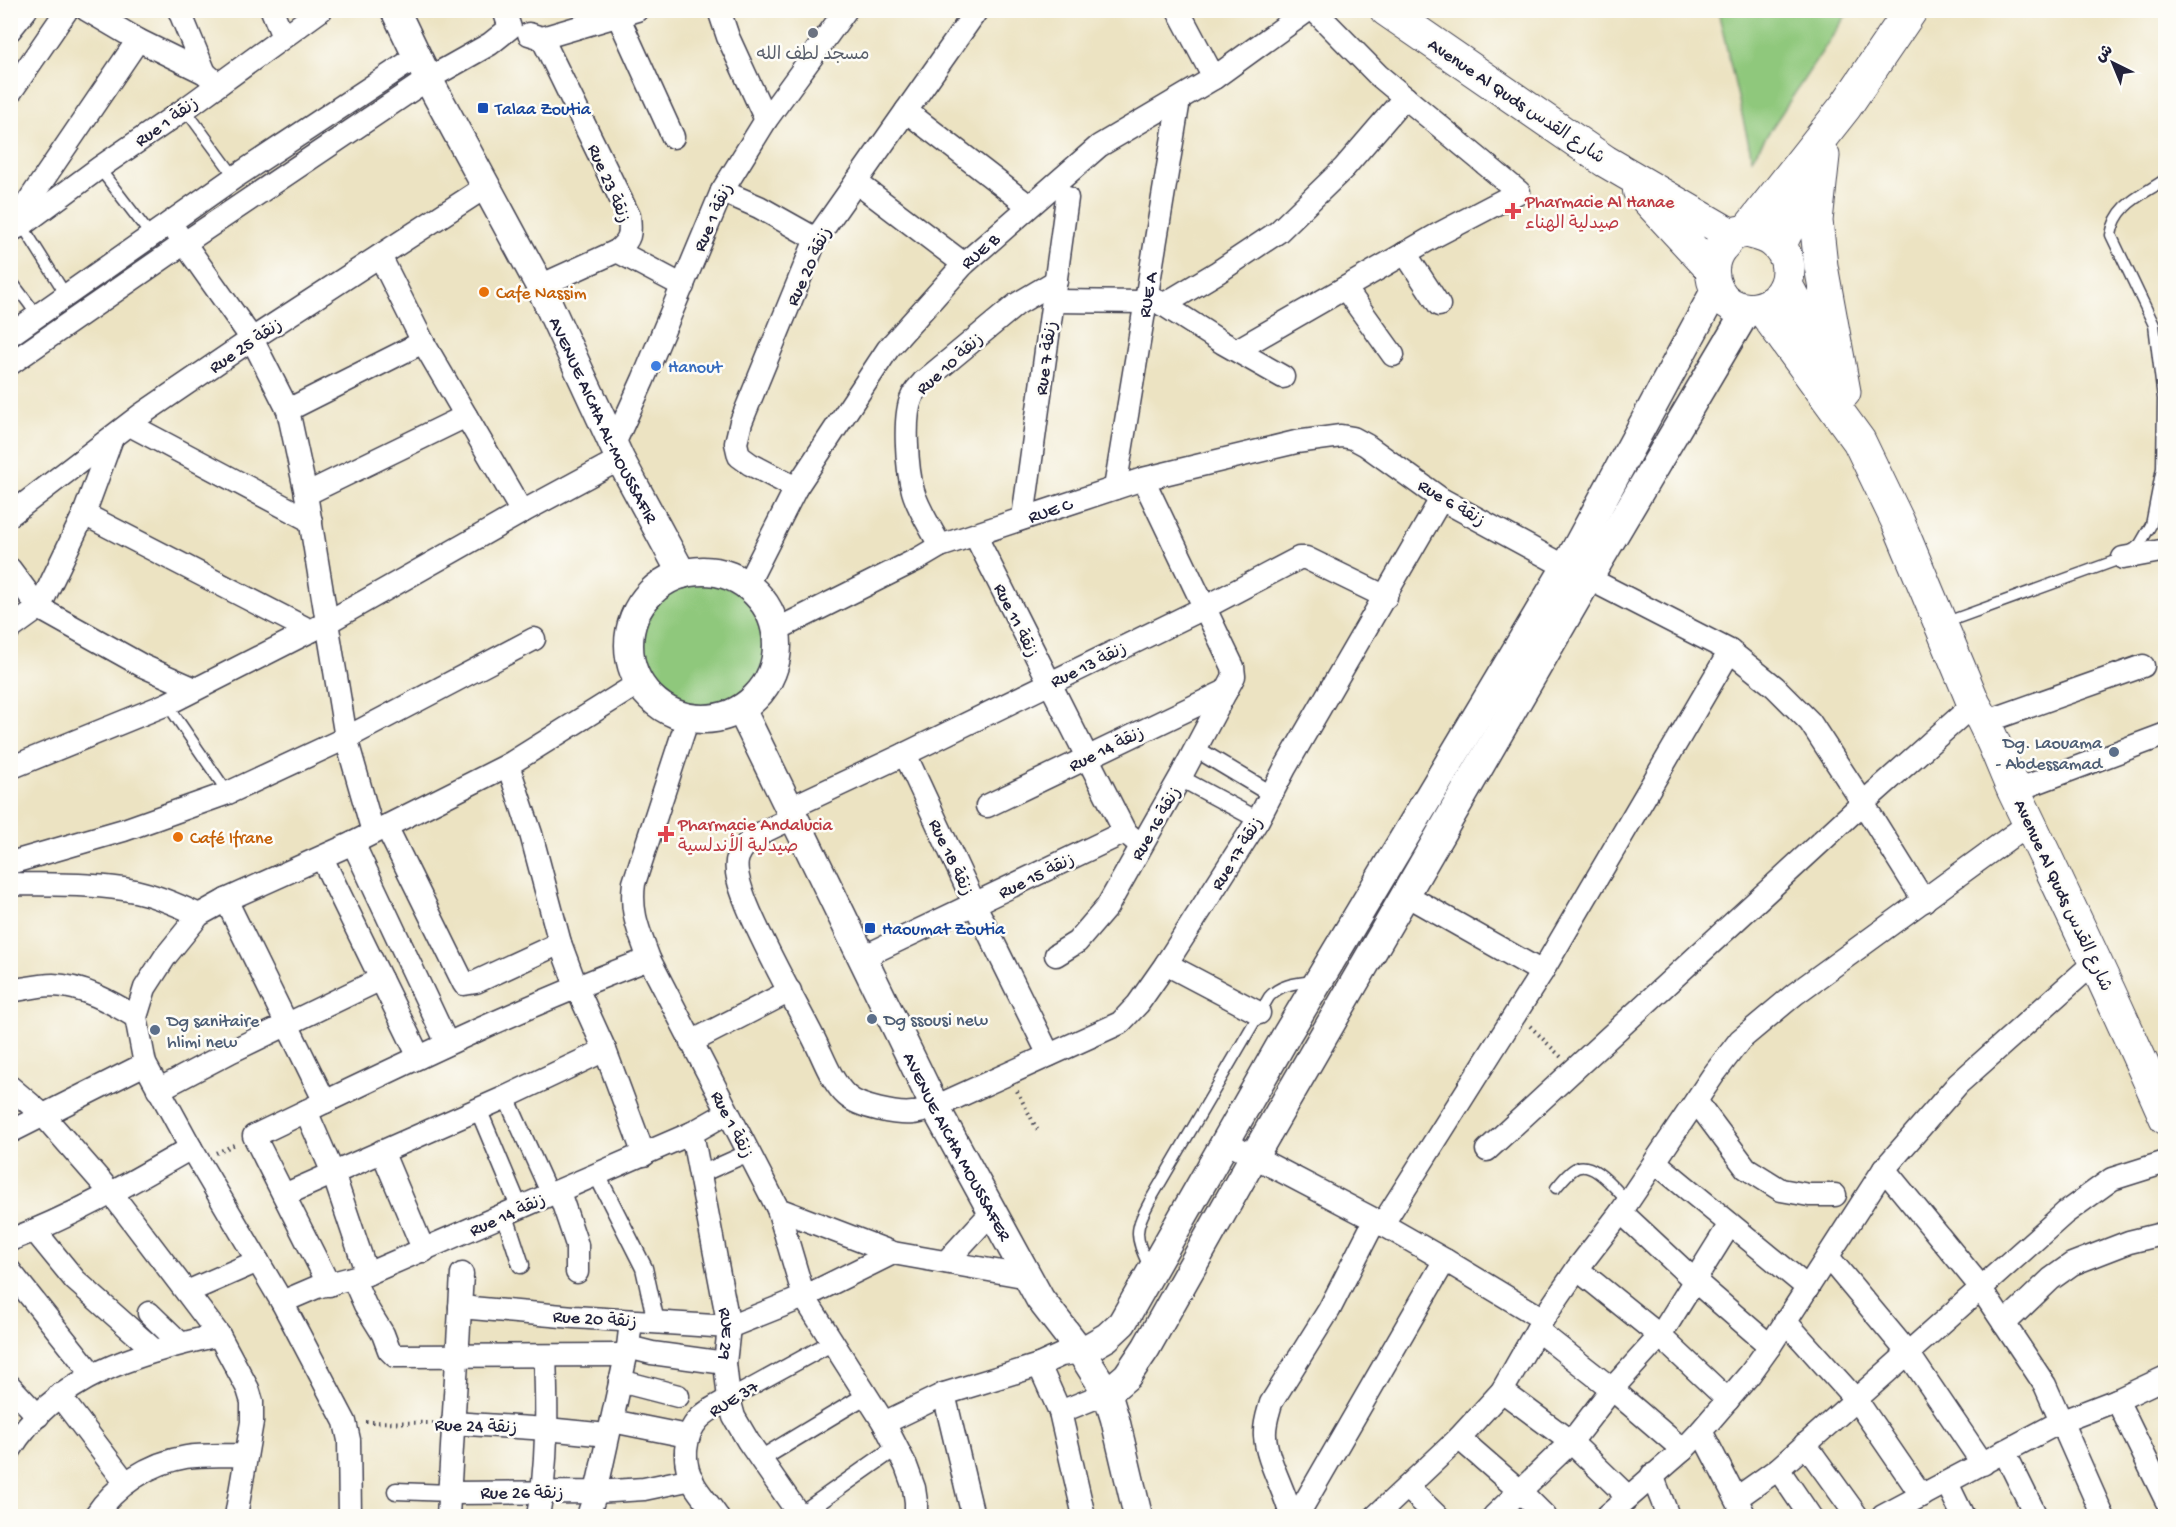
<svg xmlns="http://www.w3.org/2000/svg" width="2176" height="1527" font-family="'Gochi Hand','Playpen Sans Arabic',sans-serif">
	<style>
		.green { fill: #8fc87c; stroke: #58755c; stroke-width: 1.5 }
		.lines { fill: none; stroke-linecap: round; stroke-linejoin: round }
		.service-casing { stroke: #403f4f; stroke-width: 13 }
		.pedestrian-casing { stroke: #403f4f; stroke-width: 19 }
		.minor-casing { stroke: #403f4f; stroke-width: 25 }
		.tertiary-casing { stroke: #403f4f; stroke-width: 31 }
		.secondary-casing { stroke: #403f4f; stroke-width: 34 }
		.primary-casing { stroke: #403f4f; stroke-width: 35 }
		.path { stroke: #403f4f; stroke-width: 4; stroke-dasharray: 1.5 4.5; stroke-linecap: butt }
		.service { stroke: #fff; stroke-width: 10 }
		.pedestrian { stroke: #fff; stroke-width: 16 }
		.minor { stroke: #fff; stroke-width: 22 }
		.tertiary { stroke: #fff; stroke-width: 28 }
		.secondary { stroke: #fff; stroke-width: 32 }
		.primary { stroke: #fff; stroke-width: 33 }
		.worship-dot { fill: #6b7280; stroke: #fdfcf7; stroke-width: 2 }
		.transit-dot { fill: #1a4fb4; stroke: #fdfcf7; stroke-width: 2 }
		.health-dot { fill: #e0444e; stroke: #fdfcf7; stroke-width: 2 }
		.food-dot { fill: #e8710a; stroke: #fdfcf7; stroke-width: 2 }
		.shop-dot { fill: #3f7fe0; stroke: #fdfcf7; stroke-width: 2 }
		.service-dot { fill: #5c6f8a; stroke: #fdfcf7; stroke-width: 2 }
		.labels { text-anchor: middle; stroke-width: 5; stroke-linejoin: round; paint-order: stroke }
		.worship-label { font-size: 18px; fill: #5b616d; stroke: #fdfcf7 }
		.street-label { font-size: 18px; fill: #22223b; stroke: #fdfcf7 }
		.transit-label { font-size: 18px; fill: #164399; stroke: #fdfcf7; text-anchor: start }
		.health-label { font-size: 18px; fill: #be3a42; stroke: #fdfcf7; text-anchor: start }
		.food-label { font-size: 18px; fill: #c56008; stroke: #fdfcf7; text-anchor: start }
		.shop-label { font-size: 18px; fill: #366cbe; stroke: #fdfcf7; text-anchor: start }
		.service-label { font-size: 18px; fill: #4e5e75; stroke: #fdfcf7; text-anchor: start }
	</style>
	<rect width="100%" height="100%" fill="#fdfcf7"/>
	<filter id="ink" filterUnits="userSpaceOnUse"><feTurbulence type="fractalNoise" baseFrequency=".0167" numOctaves="2"/><feDisplacementMap in="SourceGraphic" scale="12" xChannelSelector="R" yChannelSelector="G"/><feConvolveMatrix kernelMatrix="1 2 1 2 8 2 1 2 1" color-interpolation-filters="sRGB"/></filter>
	<filter id="wash" filterUnits="userSpaceOnUse"><feTurbulence type="fractalNoise" baseFrequency=".008" numOctaves="4" result="noise"/><feDisplacementMap in="SourceGraphic" scale="24" xChannelSelector="R" yChannelSelector="G"/><feGaussianBlur stdDeviation="1.35" result="paint"/><feColorMatrix in="noise" values="0 0 0 0 0 0 0 0 0 0 0 0 0 0 0 0 0 1.4 0 .05"/><feComposite in="paint" operator="in"/></filter>
	<g filter="url(#wash)">
		<rect width="100%" height="100%" fill="#ece3c2"/>
		<path class="green" d="M1718,11H1849L1752,158Z
			M640 647a64 64 0 1 1 128 0a64 64 0 1 1-128 0Z"/>
	</g>
	<g filter="url(#ink)">
		<g class="lines">
			<defs>
				<path id="service" d="M185,109L235,177
					M99,168L152,237
					M22,225L66,295
					M10,279L38,316
					M1944,623L2123,558L2140,544L2151,525L2162,468L2163,399L2154,325L2111,235C2116,204 2141,196 2166,179
					M167,704L228,793
					M1556,1188C1561,1182 1567,1174 1573,1170C1591,1156 1616,1190 1628,1202
					M1149,1267C1134,1234 1134,1231 1151,1199L1269,997C1280,984 1297,983 1313,981"/>
				<path id="pedestrian" d="M1196,749L1271,794
					M1180,778L1258,820
					M506,1097L550,1195
					M478,1109L520,1209
					M597,1175L644,1268L656,1322
					M699,1175L748,1153
					M505,1216L521,1265
					M729,1399L833,1342
					M759,1460L865,1396
					M396,1491L450,1493
					M800,1515L895,1448"/>
				<g id="minor">
					<path d="M87,10L138,40L205,73L218,84"/>
					<path d="M179,10L205,73"/>
					<path d="M272,10L283,37"/>
					<path d="M719,10L728,37L766,120"/>
					<path d="M1178,10L1214,78"/>
					<path d="M618,16L673,137"/>
					<path d="M10,30L26,10"/>
					<path d="M529,34L542,38L637,10"/>
					<path d="M10,93L67,10"/>
					<path d="M906,111L1029,206"/>
					<path d="M856,182L964,264"/>
					<path d="M722,191L759,207L816,239"/>
					<path d="M170,223L252,339L288,410L306,494L346,738L373,832"/>
					<path d="M13,224L138,40"/>
					<path d="M10,231L22,225L99,168L185,109L321,10"/>
					<path d="M617,251L683,286"/>
					<path d="M1405,253L1439,305"/>
					<path d="M380,256L423,342L522,512"/>
					<path d="M540,286L617,251C631,239 631,234 629,216L542,38"/>
					<path d="M1345,288L1393,355"/>
					<path d="M1153,298L1223,343L1283,377"/>
					<path d="M1053,301L1145,302"/>
					<path d="M1163,305L1218,272L1278,232L1344,168L1405,97"/>
					<path d="M10,335L235,177L418,56"/>
					<path d="M1237,350L1435,236L1519,192L1378,75L1314,10"/>
					<path d="M10,364L186,242L428,79L490,44L510,28L504,10"/>
					<path d="M288,410L423,342"/>
					<path d="M130,425L311,521"/>
					<path d="M614,444L643,380L722,191L766,120L846,10"/>
					<path d="M796,488L750,464L739,456L736,443L741,422L816,239L977,10"/>
					<path id="s1" d="M1115,488L1179,100"/>
					<path d="M306,494L466,416"/>
					<path d="M84,514L311,631"/>
					<path d="M10,515L142,414L252,339L487,186"/>
					<path d="M1023,518L1067,198"/>
					<path d="M975,535L1125,832"/>
					<path d="M940,546C931,528 918,509 913,491C907,470 903,416 912,397C914,391 919,387 923,382L1017,304L1056,281"/>
					<path d="M2123,558L2166,550"/>
					<path d="M10,569L39,608L143,666L195,689"/>
					<path id="s2" d="M747,585L796,488L888,349L964,264L1099,146L1214,78L1308,10"/>
					<path d="M10,629L39,608L84,514L112,438"/>
					<path id="s3" d="M776,630L918,559L940,546L1143,479L1296,442L1341,436L1353,438L1366,445L1441,499L1566,567L1730,651L1775,687L1810,722L1863,803L1924,901"/>
					<path d="M688,718L634,883C630,913 639,931 649,959L778,1209L804,1297L884,1423L906,1466L914,1488L916,1502V1516"/>
					<path d="M1985,722L2143,666"/>
					<path d="M905,754L975,905L1049,1055"/>
					<path d="M508,765L531,834L560,943L576,986L605,1050L644,1155"/>
					<path d="M10,768L167,704L328,622L522,512L620,459"/>
					<path d="M2014,791L2166,734"/>
					<path d="M987,806L1226,691"/>
					<path d="M790,808L905,754L1206,607L1299,558H1306L1386,597"/>
					<path d="M793,818C774,827 746,836 738,857C733,871 742,892 747,905C765,949 791,994 813,1037C823,1056 831,1082 847,1096C859,1107 897,1115 913,1113C920,1113 928,1109 935,1107L1120,1023L1138,1004L1166,964L1258,820L1285,768L1441,499"/>
					<path d="M386,826L464,984L476,982L560,943"/>
					<path d="M353,843L447,1043"/>
					<path d="M322,858L419,1057"/>
					<path d="M10,863L124,830L228,793L346,738L534,639"/>
					<path d="M10,884C51,885 95,883 135,891C158,896 178,905 199,915"/>
					<path d="M1406,895L1542,972"/>
					<path d="M226,900L325,1102"/>
					<path d="M1056,955L1077,942L1107,907L1180,778L1234,676L1233,667L1143,479"/>
					<path d="M863,957L1125,832L1136,841"/>
					<path d="M1166,964L1259,1013"/>
					<path d="M10,991C24,989 39,985 53,985C83,986 111,1002 136,1017"/>
					<path d="M691,1042L790,991"/>
					<path d="M10,1087L43,1115L112,1194L219,1335L248,1389L252,1402V1422L236,1516"/>
					<path d="M158,1090L232,1051L381,979"/>
					<path d="M1696,1101L1746,1168L1781,1190L1809,1195H1835"/>
					<path d="M306,1111L333,1173L367,1274"/>
					<path d="M10,1132L145,1064"/>
					<path id="s4" d="M692,1133L729,1327L725,1363L729,1399L734,1417L748,1441L800,1516"/>
					<path d="M1226,1142L1375,1220L1445,1260L1543,1319"/>
					<path d="M1487,1150L1863,803L1974,704"/>
					<path d="M382,1151L424,1251"/>
					<path d="M1655,1162L1808,1288"/>
					<path d="M1884,1169L1975,1280L2045,1385L2103,1516"/>
					<path d="M559,1192L577,1245V1272"/>
					<path d="M284,1195L506,1097L605,1050"/>
					<path d="M778,1209L893,1253L1029,1277"/>
					<path d="M1621,1212L1695,1281L1770,1346"/>
					<path d="M1382,1225L1542,972L1730,651"/>
					<path d="M35,1231L75,1280L155,1351"/>
					<path d="M10,1240C74,1216 132,1182 191,1148"/>
					<path d="M1828,1257L1908,1353L1983,1464"/>
					<path d="M946,1262L992,1212"/>
					<path d="M1577,1269L1660,1336L1728,1400"/>
					<path d="M10,1271L93,1375"/>
					<path d="M353,1278L365,1305L383,1334L389,1350L395,1356L625,1355"/>
					<path d="M329,1285L254,1136C384,1074 514,1009 649,959"/>
					<path d="M187,1292L258,1261"/>
					<path d="M282,1302L317,1287L367,1274L692,1133L727,1113"/>
					<path d="M460,1307L574,1317L729,1327L804,1297L893,1253"/>
					<path d="M149,1313L180,1343"/>
					<path d="M1785,1321L1857,1401L1922,1496"/>
					<path d="M2004,1324L2051,1279L2072,1264L2129,1242L2166,1233"/>
					<path d="M1537,1330L1612,1389L1683,1450"/>
					<path d="M628,1347L652,1353L725,1363"/>
					<path d="M1039,1365L1060,1412L1084,1516"/>
					<path d="M620,1381L678,1396"/>
					<path d="M10,1386L38,1416"/>
					<path d="M1502,1391L1571,1442L1628,1497"/>
					<path d="M944,1394L973,1516"/>
					<path d="M59,1395L126,1483"/>
					<path d="M2117,1400L2166,1500"/>
					<path d="M1060,1412L1107,1393"/>
					<path d="M612,1421L687,1436"/>
					<path d="M452,1423L547,1429L607,1435"/>
					<path d="M884,1423L944,1394L1039,1365L1061,1355L1081,1352"/>
					<path d="M1701,1431L1745,1516"/>
					<path d="M1459,1438L1521,1492L1545,1516"/>
					<path d="M1805,1444L1857,1516"/>
					<path d="M10,1450C55,1376 140,1352 219,1335"/>
					<path d="M2004,1451L2036,1516"/>
					<path d="M1778,1469L1810,1516"/>
					<path d="M1652,1475L1668,1516"/>
					<path d="M1947,1483L1963,1516"/>
					<path d="M1407,1487L1437,1516"/>
					<path d="M450,1493L596,1492L644,1489L692,1479"/>
					<path d="M1737,1498L1778,1469L2065,1213L2112,1179L2166,1162"/>
					<path d="M95,1516C115,1486 149,1463 186,1457C205,1454 226,1456 246,1455"/>
					<path d="M350,1516L349,1440L345,1422L282,1302L191,1148L145,1064L136,1017L145,988L165,957L199,915L226,900L353,843L508,765L639,683"/>
					<path d="M448,1516L462,1274"/>
					<path d="M538,1516C548,1463 547,1410 545,1356"/>
					<path d="M588,1516L596,1492L628,1347L631,1321"/>
					<path d="M717,1516C710,1505 701,1496 695,1486C688,1474 685,1462 686,1450C689,1420 705,1412 729,1399"/>
					<path d="M1291,1516C1285,1490 1267,1462 1265,1436C1264,1424 1268,1414 1271,1403L1329,1310L1375,1220"/>
					<path d="M1297,1516L1445,1260"/>
					<path d="M1376,1516L1459,1438L1502,1391L1543,1319L1577,1269L1621,1212L1714,1074L1740,1040L1795,994L2031,822"/>
					<path d="M1494,1516L1571,1442L1612,1389L1660,1336L1730,1224"/>
					<path d="M1607,1516L1683,1450L1701,1431L1750,1374L1770,1346L1884,1169L1958,1084L2096,961"/>
					<path d="M1883,1516L2060,1422L2117,1400L2166,1377"/>
				</g>
				<g id="tertiary">
					<path id="s5" d="M395,10L428,79L540,286L620,459L682,574"/>
					<circle cx="703" cy="645" r="74"/>
					<path id="s6" d="M741,709L935,1107L1040,1299L1081,1352L1107,1393L1115,1419L1138,1516"/>
					<path d="M1081,1352L1107,1337L1122,1323L1287,1034L1566,567L1716,289"/>
					<path d="M1107,1393L1127,1376L1146,1348L1253,1158L1588,579L1747,310"/>
				</g>
				<path id="secondary" d="M1386,10L1605,161L1732,235
					M1639,191L1712,270"/>
				<path id="primary" d="M1823,156L1816,221L1821,266L1844,392
					M1747,231C1756,234 1765,235 1773,241C1792,255 1792,280 1778,297C1773,304 1763,308 1755,309C1720,314 1700,273 1721,247C1725,243 1729,237 1734,234C1738,232 1743,232 1747,231L1845,107L1911,10
					M1779,246L1813,178
					M1786,285L1831,368
					M1762,308L1859,441L1898,522L1974,704C1991,732 2001,762 2014,791C2066,899 2118,1008 2166,1118"/>
			</defs>
			<use href="#service" class="service-casing"/>
			<use href="#pedestrian" class="pedestrian-casing"/>
			<use href="#minor" class="minor-casing"/>
			<use href="#tertiary" class="tertiary-casing"/>
			<use href="#secondary" class="secondary-casing"/>
			<use href="#primary" class="primary-casing"/>
			<path class="path" d="M1530,1026L1561,1057
				M1017,1091L1039,1133
				M216,1153L236,1144
				M366,1422L433,1423"/>
			<use href="#service" class="service"/>
			<use href="#pedestrian" class="pedestrian"/>
			<use href="#minor" class="minor"/>
			<use href="#tertiary" class="tertiary"/>
			<use href="#secondary" class="secondary"/>
			<use href="#primary" class="primary"/>
		</g>
	</g>
	<circle class="worship-dot" cx="813" cy="33" r="6"/>
	<g class="transit-dot">
		<rect x="477" y="102" width="12" height="12" rx="3"/>
		<rect x="864" y="922" width="12" height="12" rx="3"/>
	</g>
	<g class="health-dot">
		<path d="M1510 202h6v6h6v6h-6v6h-6v-6h-6v-6h6z"/>
		<path d="M663 825h6v6h6v6h-6v6h-6v-6h-6v-6h6z"/>
	</g>
	<g class="food-dot">
		<circle cx="484" cy="292" r="6"/>
		<circle cx="178" cy="837" r="6"/>
	</g>
	<circle class="shop-dot" cx="656" cy="366" r="6"/>
	<g class="service-dot">
		<circle cx="2114" cy="752" r="6"/>
		<circle cx="872" cy="1019" r="6"/>
		<circle cx="155" cy="1030" r="6"/>
	</g>
	<g class="labels">
		<g class="worship-label">
			<text x="813" y="59">مسجد لطف الله</text>
		</g>
		<g class="street-label">
			<text transform="translate(1517 100) rotate(34)" y="6">Avenue Al Quds شارع القدس</text>
			<text transform="translate(166 121) rotate(-35)" y="6">Rue 1 زنقة</text>
			<text transform="translate(610 183) rotate(67)" y="6">Rue 23 زنقة</text>
			<text transform="translate(712 217) rotate(-66)" y="6">Rue 1 زنقة</text>
			<text dy="6" stroke="none"><textPath href="#s2" startOffset="410">RUE B</textPath></text>
			<text transform="translate(808 266) rotate(-65)" y="6">Rue 20 زنقة</text>
			<text dy="6" stroke="none"><textPath href="#s1" startOffset="196">RUE A</textPath></text>
			<text transform="translate(245 345) rotate(-34)" y="6">Rue 25 زنقة</text>
			<text transform="translate(1045 358) rotate(-82)" y="6">Rue 7 زنقة</text>
			<text transform="translate(949 363) rotate(-42)" y="6">Rue 10 زنقة</text>
			<text dy="6" stroke="none"><textPath href="#s5" startOffset="460">AVENUE AICHA AL-MOUSSAFIR</textPath></text>
			<text transform="translate(1452 502) rotate(31)" y="6">Rue 6 زنقة</text>
			<text dy="6" stroke="none"><textPath href="#s3" startOffset="300">RUE C</textPath></text>
			<text transform="translate(1017 620) rotate(64)" y="6">Rue 11 زنقة</text>
			<text transform="translate(1088 664) rotate(-26)" y="6">Rue 13 زنقة</text>
			<text transform="translate(1106 748) rotate(-26)" y="6">Rue 14 زنقة</text>
			<text transform="translate(1155 823) rotate(-60)" y="6">Rue 16 زنقة</text>
			<text transform="translate(1236 853) rotate(-58)" y="6">Rue 17 زنقة</text>
			<text transform="translate(952 857) rotate(65)" y="6">Rue 18 زنقة</text>
			<text transform="translate(1036 875) rotate(-26)" y="6">Rue 15 زنقة</text>
			<text transform="translate(2064 895) rotate(65)" y="6">Avenue Al Quds شارع القدس</text>
			<text transform="translate(733 1124) rotate(63)" y="6">Rue 1 زنقة</text>
			<text dy="6" stroke="none"><textPath href="#s6" startOffset="488">AVENUE AICHA MOUSSAFER</textPath></text>
			<text transform="translate(507 1214) rotate(-24)" y="6">Rue 14 زنقة</text>
			<text transform="translate(595 1318) rotate(4)" y="6">Rue 20 زنقة</text>
			<text dy="6" stroke="none"><textPath href="#s4" startOffset="204">RUE 29</textPath></text>
			<text transform="translate(733 1398) rotate(-31)" y="6">RUE 37</text>
			<text transform="translate(476 1425) rotate(2)" y="6">Rue 24 زنقة</text>
			<text x="522" y="1498">Rue 26 زنقة</text>
		</g>
		<g class="transit-label">
			<text x="495" y="114">Talaa Zoutia</text>
			<text x="882" y="934">Haoumat Zoutia</text>
		</g>
		<g class="health-label">
			<text x="1525" y="207">Pharmacie Al Hanae<tspan x="1525" dy="21">صيدلية الهناء</tspan></text>
			<text x="678" y="830">Pharmacie Andalucia<tspan x="678" dy="21">صيدلية الأندلسية</tspan></text>
		</g>
		<g class="food-label">
			<text x="496" y="298">Cafe Nassim</text>
			<text x="190" y="843">Café Ifrane</text>
		</g>
		<g class="shop-label">
			<text x="668" y="372">Hanout</text>
		</g>
		<g class="service-label">
			<text x="2102" y="748" text-anchor="end">Dg. Laouama<tspan x="2102" dy="21">- Abdessamad</tspan></text>
			<text x="884" y="1025">Dg ssousi new</text>
			<text x="167" y="1026">Dg sanitaire<tspan x="167" dy="21">hlimi new</tspan></text>
		</g>
	</g>
	<rect width="2176" height="1527" fill="none" stroke="#fdfcf7" stroke-width="36"/>
	<g transform="translate(2113 63) rotate(317)" stroke="#fdfcf7" stroke-width="4.5" paint-order="stroke">
	<path d="M0-4.5L10 22L0 15L-10 22Z" fill="#22223b"/>
	<text y="-9" font-size="16" font-weight="bold" text-anchor="middle" fill="#22223b">ش</text>
	</g>
</svg>
